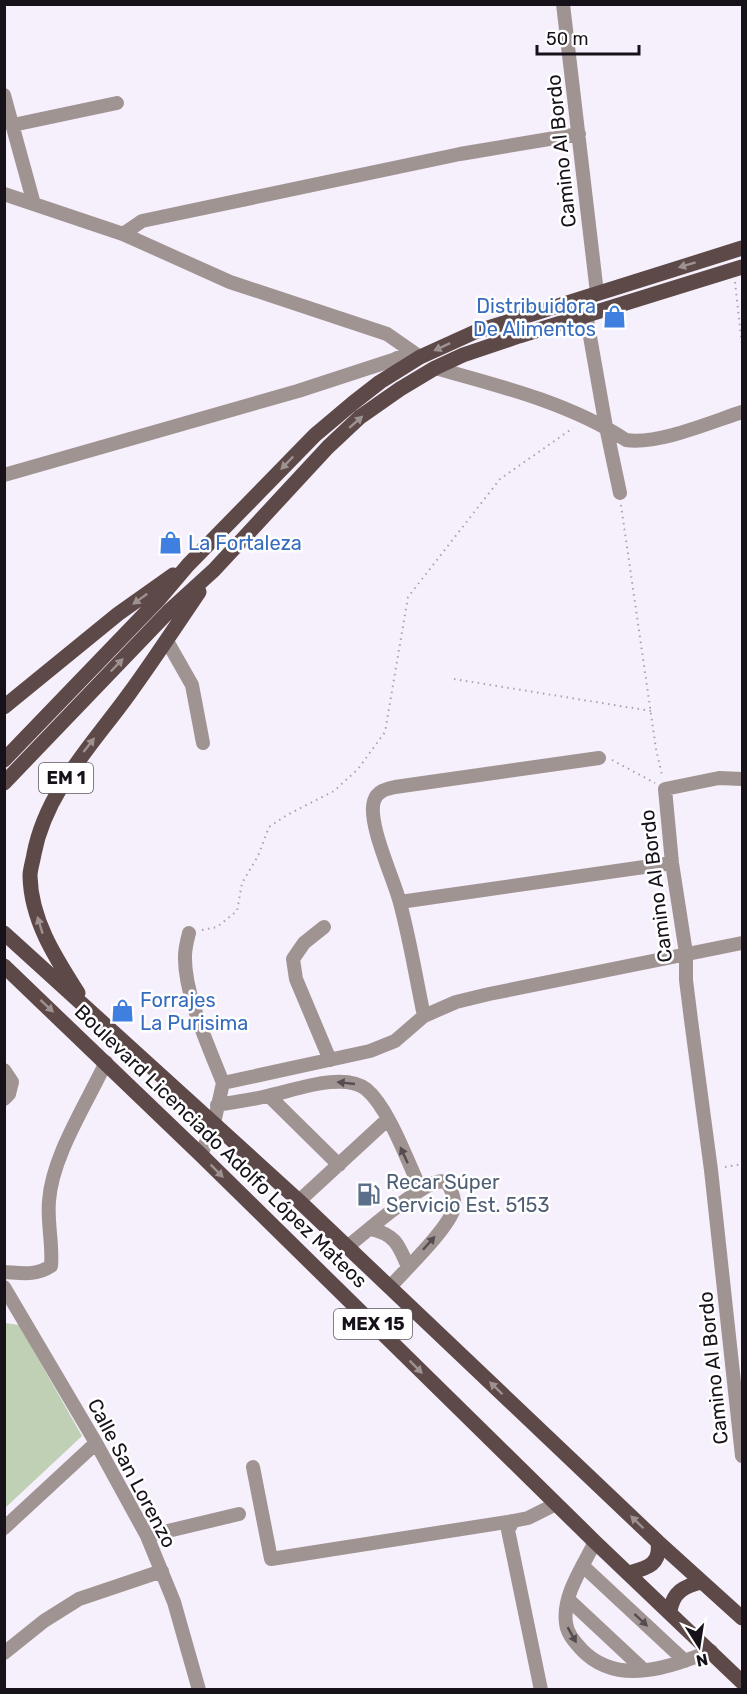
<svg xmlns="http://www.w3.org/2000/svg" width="747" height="1694" font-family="Rubik,sans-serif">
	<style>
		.green { fill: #c0d0b4 }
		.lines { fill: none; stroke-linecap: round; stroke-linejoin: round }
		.path { stroke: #a9a3ae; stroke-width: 2; stroke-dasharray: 1.5 4.5; stroke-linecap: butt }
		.minor { stroke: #a09493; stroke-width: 14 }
		.major { stroke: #5d4947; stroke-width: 15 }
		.oneway { fill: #9e9291 }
		.oneway2 { fill: #554c50 }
		.labels { text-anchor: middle; stroke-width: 5; stroke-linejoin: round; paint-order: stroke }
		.shield { fill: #fff; stroke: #5d595f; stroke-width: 1.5 }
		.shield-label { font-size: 18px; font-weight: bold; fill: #17121a }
		.street-label { font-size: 20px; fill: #17121a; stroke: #fff }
		.shop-label { font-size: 20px; fill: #366cbe; stroke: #fff; text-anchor: start }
		.service-label { font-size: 20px; fill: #4e5e75; stroke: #fff; text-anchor: start }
	</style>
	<rect width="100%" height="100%" fill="#f6effc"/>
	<path class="green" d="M5,1323L19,1325L82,1436L5,1508Z"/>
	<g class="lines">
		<path class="path" d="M735,282L742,345
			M621,505L656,749L662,775
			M454,679L651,711
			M612,760L655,783
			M202,930L217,927L237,911L242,883L258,856L269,827L287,815L334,791L358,769L385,732L408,597L500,479L573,428
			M725,1167L742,1164"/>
		<path class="minor" d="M563,4L597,293
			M4,95L34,204
			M13,125L117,103
			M4,194L123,234L230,282L387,334L420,357
			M123,234L142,221L460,154L579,134
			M586,314L606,427L620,493
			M435,368C500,386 569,403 626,440C658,445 711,422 742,412
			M4,475L298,391L393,360L412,351
			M167,641L192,685L203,743
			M742,779L719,778L665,789L672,863L686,953V980L691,1020L711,1170L742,1456
			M400,902L672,863
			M324,927L304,943L293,959L296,979L330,1060
			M189,933C187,941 185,948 185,956C184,994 209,1047 223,1083
			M424,1016C416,978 410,940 400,903C394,879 367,823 374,801C377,791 386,789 395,787L599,758
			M4,1070L12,1082L9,1094L4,1099
			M269,1096L339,1165
			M217,1105C234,1102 251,1100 267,1096C293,1091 343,1071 366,1089C389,1108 408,1163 421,1190
			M201,1155L214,1123L223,1083L370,1051L395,1041L424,1016L456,1002L489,994L742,943
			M299,1201L388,1119
			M370,1229C395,1234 399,1245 408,1267
			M347,1247C366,1232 417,1187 437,1182C444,1180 449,1183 451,1190C453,1195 455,1202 454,1208C449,1228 405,1270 390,1287
			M4,1272C22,1273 36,1276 51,1266C53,1245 47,1222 49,1201C52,1156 87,1103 106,1062
			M4,1287L96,1443L147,1536L174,1602L199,1690
			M253,1467L271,1559L513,1521
			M4,1528L96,1443
			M147,1536L239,1514
			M595,1542C583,1566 562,1596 566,1623C567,1634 575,1642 582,1650C618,1687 670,1667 711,1651
			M583,1566L685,1661
			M568,1599L644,1670
			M4,1653L44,1621L79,1599L162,1571
			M541,1690L508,1530L513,1521L528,1518L556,1504"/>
		<path class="major" d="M4,707L118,614L173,575
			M4,760L160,598L188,565L315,435L353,403L380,382L420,357L475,332L742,248
			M4,783L170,610L214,570L328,447L360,417L400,389L435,368L463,355L519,336L742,267
			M4,933L299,1201L658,1542L742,1618
			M4,966L201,1155L595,1542L742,1682
			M78,993C55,957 31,920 30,876C30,869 33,861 34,854C46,791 93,744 129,694C153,661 176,626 199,592
			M629,1573C647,1568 661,1565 658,1542
			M670,1611C673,1592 684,1586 702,1582"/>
	</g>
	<defs><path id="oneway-solid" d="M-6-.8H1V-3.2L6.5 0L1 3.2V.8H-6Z" transform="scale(1.5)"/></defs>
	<g class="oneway">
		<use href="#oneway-solid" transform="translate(687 265) rotate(163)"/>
		<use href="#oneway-solid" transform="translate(442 347) rotate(155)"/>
		<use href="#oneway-solid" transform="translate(356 422) rotate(-41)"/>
		<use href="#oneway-solid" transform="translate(287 463) rotate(134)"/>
		<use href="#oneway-solid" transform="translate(140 599) rotate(144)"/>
		<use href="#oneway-solid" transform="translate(117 665) rotate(-46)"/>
		<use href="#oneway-solid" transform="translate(89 745) rotate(-52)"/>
		<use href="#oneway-solid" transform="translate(40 925) rotate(-107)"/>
		<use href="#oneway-solid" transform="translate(47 1006) rotate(43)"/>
		<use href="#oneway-solid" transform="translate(217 1171) rotate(45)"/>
		<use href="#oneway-solid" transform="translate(416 1367) rotate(45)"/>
		<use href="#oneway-solid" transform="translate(496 1388) rotate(-136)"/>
		<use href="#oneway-solid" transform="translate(637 1522) rotate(-136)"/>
	</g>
	<g class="oneway2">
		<use href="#oneway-solid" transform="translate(346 1083) rotate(-174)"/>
		<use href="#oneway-solid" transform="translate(404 1155) rotate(-115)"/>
		<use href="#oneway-solid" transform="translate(429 1243) rotate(-48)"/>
		<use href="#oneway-solid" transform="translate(641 1620) rotate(43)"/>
		<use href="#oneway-solid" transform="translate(572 1635) rotate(61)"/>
	</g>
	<defs>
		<symbol id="shop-bare" viewBox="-9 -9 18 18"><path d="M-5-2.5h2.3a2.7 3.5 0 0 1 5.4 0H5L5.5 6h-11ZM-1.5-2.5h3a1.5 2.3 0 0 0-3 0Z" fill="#3f7fe0" stroke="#fff" stroke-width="2.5" paint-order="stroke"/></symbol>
		<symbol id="fuel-bare" viewBox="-9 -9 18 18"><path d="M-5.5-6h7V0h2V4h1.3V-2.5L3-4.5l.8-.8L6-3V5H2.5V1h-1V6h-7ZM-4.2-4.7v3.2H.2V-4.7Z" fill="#5c6f8a" stroke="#fff" stroke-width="2.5" paint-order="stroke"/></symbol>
	</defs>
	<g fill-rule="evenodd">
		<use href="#shop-bare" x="598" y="300" width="33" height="33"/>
		<use href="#shop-bare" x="154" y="526" width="33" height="33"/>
		<use href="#shop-bare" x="106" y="994" width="33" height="33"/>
		<use href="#fuel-bare" x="352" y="1178" width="33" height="33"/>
	</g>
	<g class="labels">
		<g class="shield">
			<rect x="39" y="763" width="54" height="30" rx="4.5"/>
			<rect x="334" y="1309" width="78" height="30" rx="4.5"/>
		</g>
		<g class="shield-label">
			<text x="66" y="784">EM 1</text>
			<text x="373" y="1330">MEX 15</text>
		</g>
		<g class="street-label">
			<text transform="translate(561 151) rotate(-96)" y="7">Camino Al Bordo</text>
			<text transform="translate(656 886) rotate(-97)" y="7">Camino Al Bordo</text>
			<text transform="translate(221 1146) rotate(44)" y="7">Boulevard Licenciado Adolfo López Mateos</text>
			<text transform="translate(713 1368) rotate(-96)" y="7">Camino Al Bordo</text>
			<text transform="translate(132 1473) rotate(62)" y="7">Calle San Lorenzo</text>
		</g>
		<g class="shop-label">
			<text x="596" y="313" text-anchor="end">Distribuidora<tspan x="596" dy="23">De Alimentos</tspan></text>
			<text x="188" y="550">La Fortaleza</text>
			<text x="140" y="1007">Forrajes<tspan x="140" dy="23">La Purisima</tspan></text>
		</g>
		<g class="service-label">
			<text x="386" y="1189">Recar Súper<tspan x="386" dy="23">Servicio Est. 5153</tspan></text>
		</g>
	</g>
	<rect width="747" height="1694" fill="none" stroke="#17121a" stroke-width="12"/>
	<g transform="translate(699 1646) rotate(168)" stroke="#ffffff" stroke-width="4.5" paint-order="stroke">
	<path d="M0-4.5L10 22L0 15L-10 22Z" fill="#17121a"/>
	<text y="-9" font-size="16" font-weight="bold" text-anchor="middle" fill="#17121a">N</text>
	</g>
	<path d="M537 45v9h102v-9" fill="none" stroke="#17121a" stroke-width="3"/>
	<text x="546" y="45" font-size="18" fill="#17121a" stroke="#ffffff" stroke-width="4.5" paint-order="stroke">50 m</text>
</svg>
